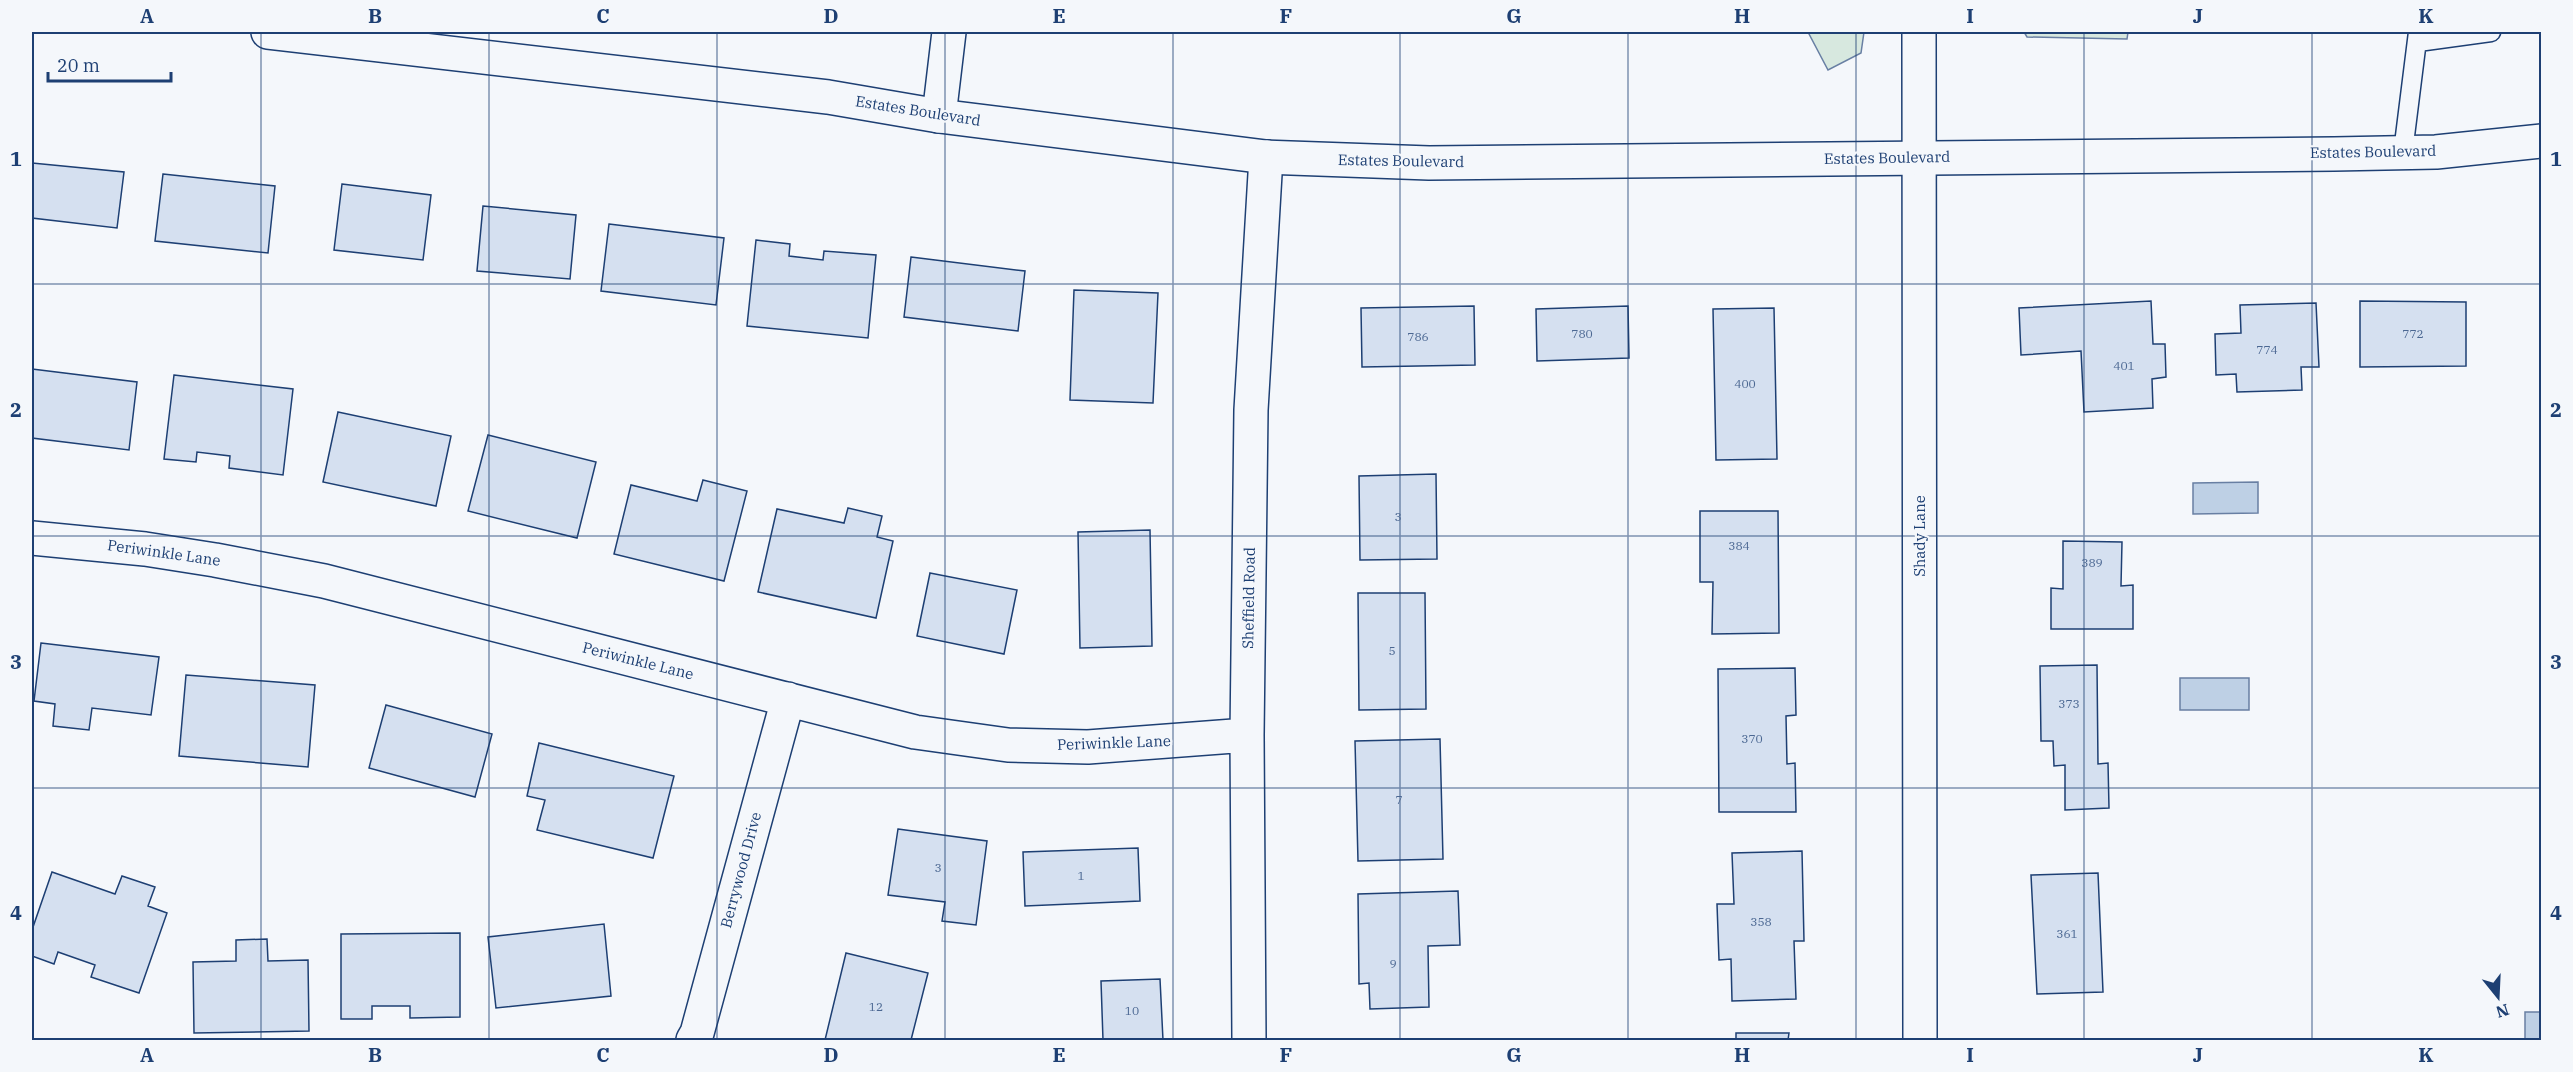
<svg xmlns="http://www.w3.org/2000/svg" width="2573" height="1072" font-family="'IBM Plex Serif',serif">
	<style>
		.green { fill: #d7e8df; stroke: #687fa3; stroke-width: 1.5 }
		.water { fill: #bed0e5; stroke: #687fa3; stroke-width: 1.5 }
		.building { fill: #d5e0f0; stroke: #1d3f73; stroke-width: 1.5 }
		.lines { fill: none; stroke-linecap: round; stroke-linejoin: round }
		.lane-casing { stroke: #1d3f73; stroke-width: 21 }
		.street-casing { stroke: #1d3f73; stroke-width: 36 }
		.secondary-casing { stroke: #1d3f73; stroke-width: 36 }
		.lane { stroke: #f4f7fb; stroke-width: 18 }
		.street { stroke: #f4f7fb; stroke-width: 33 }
		.secondary { stroke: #f4f7fb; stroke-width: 33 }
		.grid { fill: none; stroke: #1d3f73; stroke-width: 1.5; stroke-opacity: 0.55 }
		.labels { text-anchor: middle; stroke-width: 4.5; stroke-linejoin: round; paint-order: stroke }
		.number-label { font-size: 12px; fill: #4b6792 }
		.street-label { font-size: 15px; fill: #1d3f73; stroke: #f4f7fb }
		.neatline { fill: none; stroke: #1d3f73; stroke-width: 2 }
		.grid-label { font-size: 20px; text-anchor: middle; font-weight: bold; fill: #1d3f73 }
	</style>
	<rect width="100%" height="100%" fill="#f4f7fb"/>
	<path class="green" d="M1808,32H1864L1861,53L1828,70Z
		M2024,32H2128L2127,39L2027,37Z"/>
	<path class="water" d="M2258,482V513L2193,514V483Z
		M2180,678H2249V710H2180Z
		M2525,1012H2541V1040H2525Z"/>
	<path class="building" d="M32,163L124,172L117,228L32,218Z
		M163,174L275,186L268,253L155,241Z
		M342,184L431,195L423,260L334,250Z
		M483,206L576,215L570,279L477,271Z
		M609,224L724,238L716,305L601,291Z
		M756,240L790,244L789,256L823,260L824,251L876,255L868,338L747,326Z
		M911,257L1025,271L1018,331L904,317Z
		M1074,290L1158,293L1153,403L1070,400Z
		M2151,301L2153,344H2165L2166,377L2152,379L2153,408L2084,412L2081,351L2021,355L2019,308Z
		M2360,301L2466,302V366L2360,367Z
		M2316,303L2319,367H2301L2302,390L2237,392L2236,374L2216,375L2215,334L2241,333L2240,305Z
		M1474,306L1475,365L1362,367L1361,308Z
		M1628,306L1629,358L1537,361L1536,309Z
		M1774,308L1777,459L1716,460L1713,309Z
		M32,369L137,382L129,450L32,438Z
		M174,375L293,389L283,475L229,468L230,456L197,452L196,462L164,459Z
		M338,412L451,436L436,506L323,482Z
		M488,435L596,462L577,538L468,511Z
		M1436,474L1437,559L1360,560L1359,476Z
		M703,480L747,491L724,581L614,554L631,485L697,501Z
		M848,508L882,516L877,537L893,541L876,618L758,592L777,509L844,523Z
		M1700,511H1778L1779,633L1712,634L1713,582H1700Z
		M1150,530L1152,646L1080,648L1078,532Z
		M2063,541L2122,542L2121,586L2133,585V629H2051V588L2063,589Z
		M930,573L1017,590L1004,654L917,636Z
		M1358,593H1425L1426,709L1359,710Z
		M41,643L159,657L151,715L92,708L89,730L53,726L55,704L34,701Z
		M2097,665L2098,764L2108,763L2109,808L2065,810V765L2054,766L2053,741H2041L2040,666Z
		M1795,668L1796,715L1786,716L1787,764L1795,763L1796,812H1719L1718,669Z
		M186,675L315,685L308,767L179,756Z
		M386,705L492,734L475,797L369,768Z
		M1440,739L1443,859L1358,861L1355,741Z
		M539,743L674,776L653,858L537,830L545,800L527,796Z
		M898,829L987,841L976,925L942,921L945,902L888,895Z
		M1138,848L1140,901L1025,906L1023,852Z
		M1802,851L1804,941H1794L1796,999L1732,1001L1731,959L1719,960L1717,904H1734L1732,853Z
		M52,872L115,894L122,876L155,887L148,906L167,913L139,993L91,977L95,965L58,952L54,964L32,956V930Z
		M2098,873L2103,992L2037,994L2031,875Z
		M1458,891L1460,945L1428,946L1429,1007L1370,1009L1369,983L1359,984L1358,894Z
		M604,924L611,996L496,1008L488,937Z
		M460,933V1017L410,1018V1006H372V1019H341V934Z
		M267,939L268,961L308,960L309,1031L194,1033L193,962L236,961V940Z
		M846,953L928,973L911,1040H825Z
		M1160,979L1163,1040H1103L1101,981Z
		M1736,1033H1789L1788,1040H1736Z"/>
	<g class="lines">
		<defs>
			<path id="lane" d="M2418,42L2491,32
				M2403,152L2418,32"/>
			<path id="street" d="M1919,32L1920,1040
				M939,116L949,32
				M32,538L145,549L215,560L324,581L915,732L1008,745L1088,747L1247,735
				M693,1040L697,1033L788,699
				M1249,1040L1247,735L1251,410L1266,157"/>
			<path id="secondary" d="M268,32L828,97L939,116L1266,157L1429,163L2334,154L2436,152L2542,141"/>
		</defs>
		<use href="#lane" class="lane-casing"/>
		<use href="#street" class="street-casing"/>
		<use href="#secondary" class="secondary-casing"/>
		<use href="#lane" class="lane"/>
		<use href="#street" class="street"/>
		<use href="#secondary" class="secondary"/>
	</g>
	<path class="grid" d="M261,32V1040M489,32V1040M717,32V1040M945,32V1040M1173,32V1040M1400,32V1040M1628,32V1040M1856,32V1040M2084,32V1040M2312,32V1040M32,284H2542M32,536H2542M32,788H2542"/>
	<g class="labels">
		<g class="number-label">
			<text x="1582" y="338">780</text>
			<text x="2413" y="338">772</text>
			<text x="1418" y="341">786</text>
			<text x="2267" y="354">774</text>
			<text x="2124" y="370">401</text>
			<text x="1745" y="388">400</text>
			<text x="1398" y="521">3</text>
			<text x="1739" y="550">384</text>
			<text x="2092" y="567">389</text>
			<text x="1392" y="655">5</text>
			<text x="2069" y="708">373</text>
			<text x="1752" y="743">370</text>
			<text x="1399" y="804">7</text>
			<text x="938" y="872">3</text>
			<text x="1081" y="880">1</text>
			<text x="1761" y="926">358</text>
			<text x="2067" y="938">361</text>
			<text x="1393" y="968">9</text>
			<text x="876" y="1011">12</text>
			<text x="1132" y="1015">10</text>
		</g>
		<g class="street-label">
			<text transform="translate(918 111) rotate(9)" y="5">Estates Boulevard</text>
			<text transform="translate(2373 152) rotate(-1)" y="5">Estates Boulevard</text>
			<text transform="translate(1887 158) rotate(-1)" y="5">Estates Boulevard</text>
			<text transform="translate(1401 161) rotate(1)" y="5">Estates Boulevard</text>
			<text transform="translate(1920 536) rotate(-90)" y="5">Shady Lane</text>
			<text transform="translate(164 553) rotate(8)" y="5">Periwinkle Lane</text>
			<text transform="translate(1249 598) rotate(-89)" y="5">Sheffield Road</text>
			<text transform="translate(638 661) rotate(14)" y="5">Periwinkle Lane</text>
			<text transform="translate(1114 743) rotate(-2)" y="5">Periwinkle Lane</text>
			<text transform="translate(741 870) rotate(-75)" y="5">Berrywood Drive</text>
		</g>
	</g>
	<rect width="2573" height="1072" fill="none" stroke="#f4f7fb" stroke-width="66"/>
	<g transform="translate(2498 997) rotate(162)" stroke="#f4f7fb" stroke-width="4.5" paint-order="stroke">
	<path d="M0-4.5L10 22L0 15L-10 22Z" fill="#1d3f73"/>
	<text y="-9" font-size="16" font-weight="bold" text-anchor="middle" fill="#1d3f73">N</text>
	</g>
	<path d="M48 72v9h123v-9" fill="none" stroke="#1d3f73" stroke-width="3"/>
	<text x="57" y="72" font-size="18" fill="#1d3f73" stroke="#f4f7fb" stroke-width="4.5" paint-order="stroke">20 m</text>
	<rect x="33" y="33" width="2507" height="1006" class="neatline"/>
	<g class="grid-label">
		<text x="147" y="23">A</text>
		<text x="375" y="23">B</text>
		<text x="603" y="23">C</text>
		<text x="831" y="23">D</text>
		<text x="1059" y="23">E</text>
		<text x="1286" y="23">F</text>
		<text x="1514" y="23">G</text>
		<text x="1742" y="23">H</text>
		<text x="1970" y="23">I</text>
		<text x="2198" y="23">J</text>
		<text x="2426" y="23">K</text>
		<text x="16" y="166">1</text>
		<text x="2556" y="166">1</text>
		<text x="16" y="417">2</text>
		<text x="2556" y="417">2</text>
		<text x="16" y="669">3</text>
		<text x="2556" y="669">3</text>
		<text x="16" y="920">4</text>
		<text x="2556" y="920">4</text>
		<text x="147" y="1062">A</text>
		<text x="375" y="1062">B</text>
		<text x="603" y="1062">C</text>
		<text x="831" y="1062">D</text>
		<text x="1059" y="1062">E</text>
		<text x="1286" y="1062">F</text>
		<text x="1514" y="1062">G</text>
		<text x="1742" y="1062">H</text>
		<text x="1970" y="1062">I</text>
		<text x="2198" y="1062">J</text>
		<text x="2426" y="1062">K</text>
	</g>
</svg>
